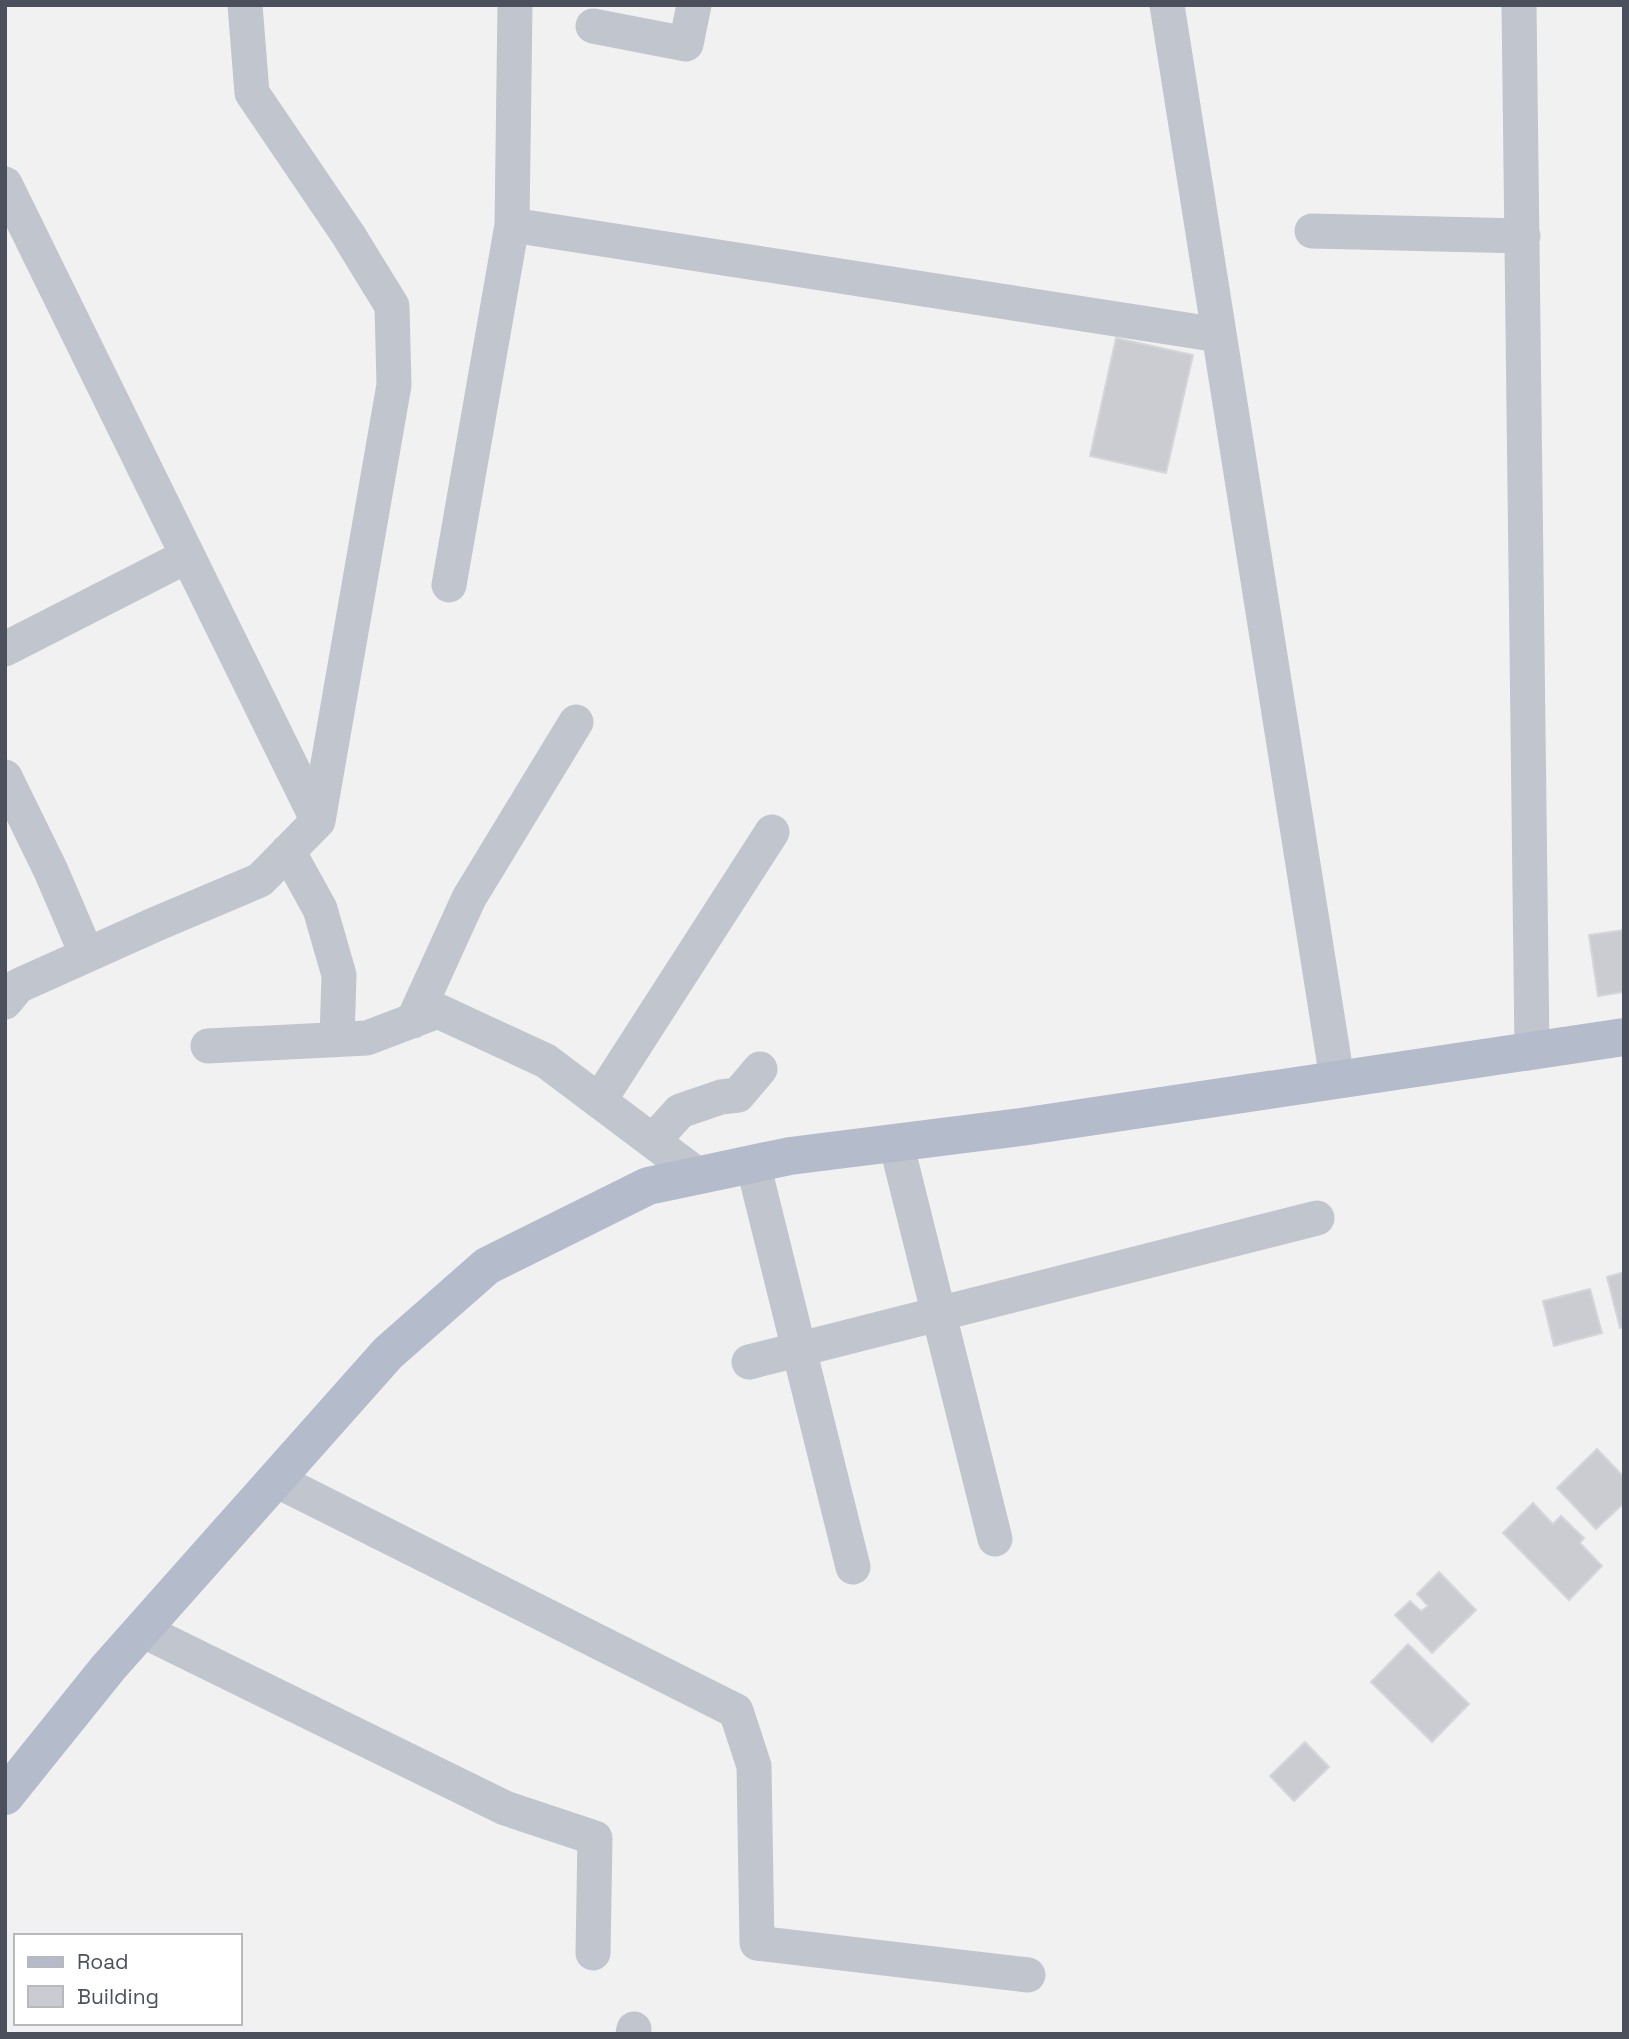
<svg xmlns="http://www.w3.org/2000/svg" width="1629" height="2039" font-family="'Space Grotesk',sans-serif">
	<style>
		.building { fill: #cbccd2; stroke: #d5d6db; stroke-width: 2 }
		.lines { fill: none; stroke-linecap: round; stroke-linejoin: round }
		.minor { stroke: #c1c5cd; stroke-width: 35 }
		.major { stroke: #b4bbcb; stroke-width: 38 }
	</style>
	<rect width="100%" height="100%" fill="#f2f1f1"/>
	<path class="building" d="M1116,338L1193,355L1166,473L1090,456Z
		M1624,930V992L1598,996L1589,935Z
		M1624,1272V1327L1620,1328L1607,1277Z
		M1590,1289L1602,1333L1554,1346L1543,1301Z
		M1597,1449L1624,1477V1503L1596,1529L1557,1488Z
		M1533,1503L1553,1524L1561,1516L1584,1538L1580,1543L1602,1566L1569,1600L1503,1533Z
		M1439,1572L1476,1610L1432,1653L1395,1615L1410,1601L1421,1611L1428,1606L1417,1594Z
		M1408,1644L1469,1704L1432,1742L1371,1682Z
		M1305,1742L1329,1767L1294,1801L1270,1776Z"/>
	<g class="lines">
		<path class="minor" d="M1167,5L1337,1079
			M1519,5L1532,1050
			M593,26L686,44L694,5
			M5,184L318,821
			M512,225L1219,335
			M1312,231L1523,236
			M449,585L512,225L515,5
			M5,649L187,556
			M5,777L51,871L87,955
			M288,851L320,909L339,975L337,1039
			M5,1002L18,986L156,924L260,880L318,821L394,385L392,306L349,236L252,93L245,5
			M413,1021L469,898L576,722
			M208,1046L367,1038L438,1011L546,1061L699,1176
			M599,1101L772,832
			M653,1141L680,1111L721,1097L738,1095L760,1069
			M896,1143L995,1539
			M753,1164L853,1567
			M749,1362L1317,1218
			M276,1480L736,1711L754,1766L757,1943L1028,1975
			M142,1630L505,1808L595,1838L593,1953
			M633,2034L634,2029"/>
		<path class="major" d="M5,1796L108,1668L388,1353L487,1266L648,1186L790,1156L1021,1127L1624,1037"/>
	</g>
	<rect width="1629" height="2039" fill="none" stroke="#4b505c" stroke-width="14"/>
	<rect x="14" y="1934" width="228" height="91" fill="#ffffff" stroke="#b7b9be" stroke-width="2"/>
	<rect x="28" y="1957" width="35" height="10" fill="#b4bbcb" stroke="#b7b9be" stroke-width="2"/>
	<text x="77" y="1969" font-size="21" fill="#4b505c">Road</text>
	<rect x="28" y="1986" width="35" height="21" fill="#cbccd2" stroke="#b7b9be" stroke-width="2"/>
	<text x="77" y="2004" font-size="21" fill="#4b505c">Building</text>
</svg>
